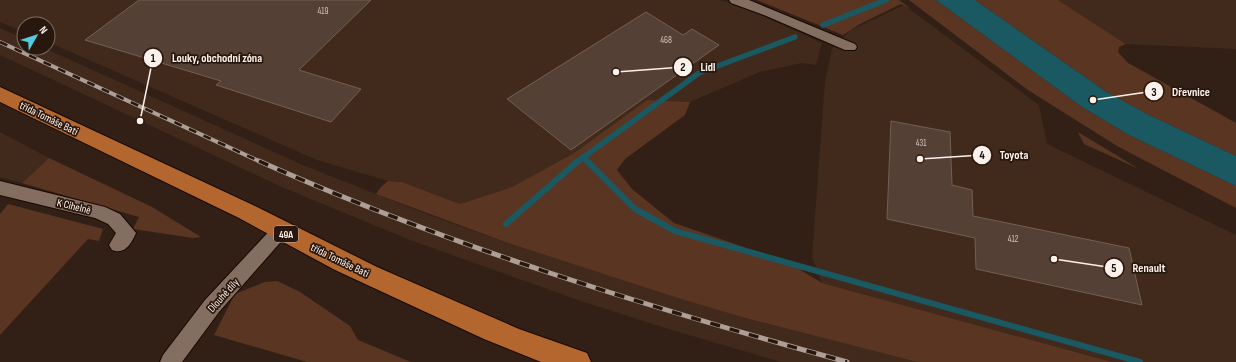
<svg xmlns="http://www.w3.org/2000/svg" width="1236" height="362" font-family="'Sofia Sans Condensed',sans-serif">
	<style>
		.built { fill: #41291c }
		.green { fill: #5a3622 }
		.water { fill: #1a5862 }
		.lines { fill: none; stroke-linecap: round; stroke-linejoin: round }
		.stream-far1 { stroke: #1a5862; stroke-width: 5.5 }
		.stream { stroke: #1a5862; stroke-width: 6 }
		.building { fill: #544035; stroke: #755f54 }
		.street-casing { stroke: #190903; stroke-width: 2 }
		.primary-casing { stroke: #190903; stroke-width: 2 }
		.street { fill: #846e62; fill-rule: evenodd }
		.primary { fill: #b3672f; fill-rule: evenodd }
		.rail-far1-casing { stroke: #ad9e96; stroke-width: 4 }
		.rail-casing { stroke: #ad9e96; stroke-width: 5 }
		.rail-far1 { stroke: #28170d; stroke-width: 2.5; stroke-dasharray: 8; stroke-linecap: butt }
		.rail { stroke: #28170d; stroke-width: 3.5; stroke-dasharray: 10; stroke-linecap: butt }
		.labels { text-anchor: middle; stroke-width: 3.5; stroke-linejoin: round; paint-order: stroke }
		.number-label { font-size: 9px; fill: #d4c5be }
		.shield { fill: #28170d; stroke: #beb0a8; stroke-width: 1 }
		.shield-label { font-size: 10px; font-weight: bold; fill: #fef1eb }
		.street-label { font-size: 11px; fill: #fef1eb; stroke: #28170d }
		.leader { fill: none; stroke: #fef1eb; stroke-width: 1.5 }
		.callout-dot { fill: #fef1eb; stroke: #28170d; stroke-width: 1.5 }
		.mark-label { font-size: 12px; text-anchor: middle; font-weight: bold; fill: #111 }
		.callout-label { font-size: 12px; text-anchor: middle; font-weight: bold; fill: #fef1eb; stroke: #28170d; stroke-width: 3.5; stroke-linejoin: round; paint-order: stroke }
	</style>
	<rect width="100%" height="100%" fill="#322016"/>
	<path class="built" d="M0,0H720L741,6L822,43L816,65L802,63L760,72L690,102L647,100L574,153L512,187L460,204L402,182L388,181L317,160L48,42V24H24V32L0,22Z
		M1058,0H1236V49L1126,44Z
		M904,5L1039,105L1047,144L1236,235V362H1112L822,283L812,257L825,81L832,49L851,30Z
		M0,28L24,39V48H44L305,166L429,215L508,243L745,318L917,362H781L665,328L581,301L410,240L284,188L0,55Z
		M0,132L49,158L22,183L0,177Z"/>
	<path class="green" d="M757,0H899L911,9L901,4L860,24L843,35Z
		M909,0H936L1082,107L1129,135L1236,186V208L1117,146L1028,90Z
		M975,0H1058L1126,44L1119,47L1118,52L1128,63L1236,123V156L1147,114L1105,91Z
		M647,100L690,102L685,115L625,159L617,170L632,189L674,223L787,262L822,283L1112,362H917L745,318L675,297L508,243L376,194L381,187L388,181L402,182L460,204L512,187L574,153Z
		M1078,132L1139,169L1084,144Z
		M49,158L152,207L201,237L193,238L133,229L139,217L22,183Z
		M8,204L103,229L99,241L88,239L0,335V214Z
		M277,281L300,292L350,326L358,340L411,362H307L214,335L235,294L265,282Z"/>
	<path class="water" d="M936,0H975L1105,91L1147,114L1236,156V186L1129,135L1082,107Z"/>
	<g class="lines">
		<path class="stream-far1" d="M823,25L886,0
			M583,157L588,162
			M577,162L699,73L795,37"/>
		<path class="stream" d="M587,161L635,209L675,231L1140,362
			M506,224L578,161"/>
	</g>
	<path class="building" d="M139,0H371L299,70L361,89L331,122L216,85L221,81L85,40Z
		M646,12L683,35L692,29L719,45L571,150L507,99Z
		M891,121L950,132L952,185L972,190L973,216L1129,248L1142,305L976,269L975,238L887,219Z"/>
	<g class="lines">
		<defs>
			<path id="street" d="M729,0H749L855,44L857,47L855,50H845L764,15L731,3Z
				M0,181L105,207L120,214L136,233C131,244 125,255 112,250L109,245L116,233L108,224L95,218L0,195Z
				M280,224L286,226L289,231L286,236L219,312L182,362H160L163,355L205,300L274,226Z"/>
			<path id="primary" d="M0,87L255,206L377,267L519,329L587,353L591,362H541L484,339L335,270L239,218L0,102Z"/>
		</defs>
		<use href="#street" class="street-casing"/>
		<use href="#primary" class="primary-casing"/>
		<use href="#street" class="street"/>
		<use href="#primary" class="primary"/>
		<defs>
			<path id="rail-far1" d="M0,42L261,162"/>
			<path id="rail" d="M259,161C449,246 647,307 847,362"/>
		</defs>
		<use href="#rail-far1" class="rail-far1-casing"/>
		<use href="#rail" class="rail-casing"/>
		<use href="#rail-far1" class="rail-far1"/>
		<use href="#rail" class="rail"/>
	</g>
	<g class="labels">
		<g class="number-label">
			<text x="323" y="14">419</text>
			<text x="666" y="43">468</text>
			<text x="921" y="146">431</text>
			<text x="1013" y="242">412</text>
		</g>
		<rect class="shield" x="274" y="226" width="24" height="16" rx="3"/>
		<g class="shield-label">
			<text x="286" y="238">49A</text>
		</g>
		<g class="street-label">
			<text transform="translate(49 118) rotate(26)" y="4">třída Tomáše Bati</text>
			<text transform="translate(74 206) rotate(14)" y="4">K Cihelně</text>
			<text transform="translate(340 260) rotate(26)" y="4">třída Tomáše Bati</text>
			<text transform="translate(223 295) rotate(-48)" y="4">Dlouhé díly</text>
		</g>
	</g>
	<path class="leader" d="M140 121L153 58M616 72L683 67M1093 100L1154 91M920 159L982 155M1054 259L1114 268"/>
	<g class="callout-dot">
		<circle cx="140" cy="121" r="4"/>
		<circle cx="616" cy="72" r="4"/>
		<circle cx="1093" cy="100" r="4"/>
		<circle cx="920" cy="159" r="4"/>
		<circle cx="1054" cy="259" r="4"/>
		<circle cx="153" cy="58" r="10"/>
		<circle cx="683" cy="67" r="10"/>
		<circle cx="1154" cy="91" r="10"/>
		<circle cx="982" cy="155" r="10"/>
		<circle cx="1114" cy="268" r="10"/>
	</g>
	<g class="mark-label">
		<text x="153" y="62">1</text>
		<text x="683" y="71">2</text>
		<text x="1154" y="96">3</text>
		<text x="982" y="159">4</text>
		<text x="1114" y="272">5</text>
	</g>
	<g class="callout-label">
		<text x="217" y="62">Louky, obchodní zóna</text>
		<text x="708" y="71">Lidl</text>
		<text x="1191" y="96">Dřevnice</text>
		<text x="1014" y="159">Toyota</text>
		<text x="1149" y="272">Renault</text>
	</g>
	<g transform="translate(36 36) rotate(51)"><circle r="19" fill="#28170d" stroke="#7e6e66"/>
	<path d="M0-3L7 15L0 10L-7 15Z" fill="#54cade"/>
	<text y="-6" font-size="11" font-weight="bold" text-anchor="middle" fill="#fef1eb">N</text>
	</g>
</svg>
